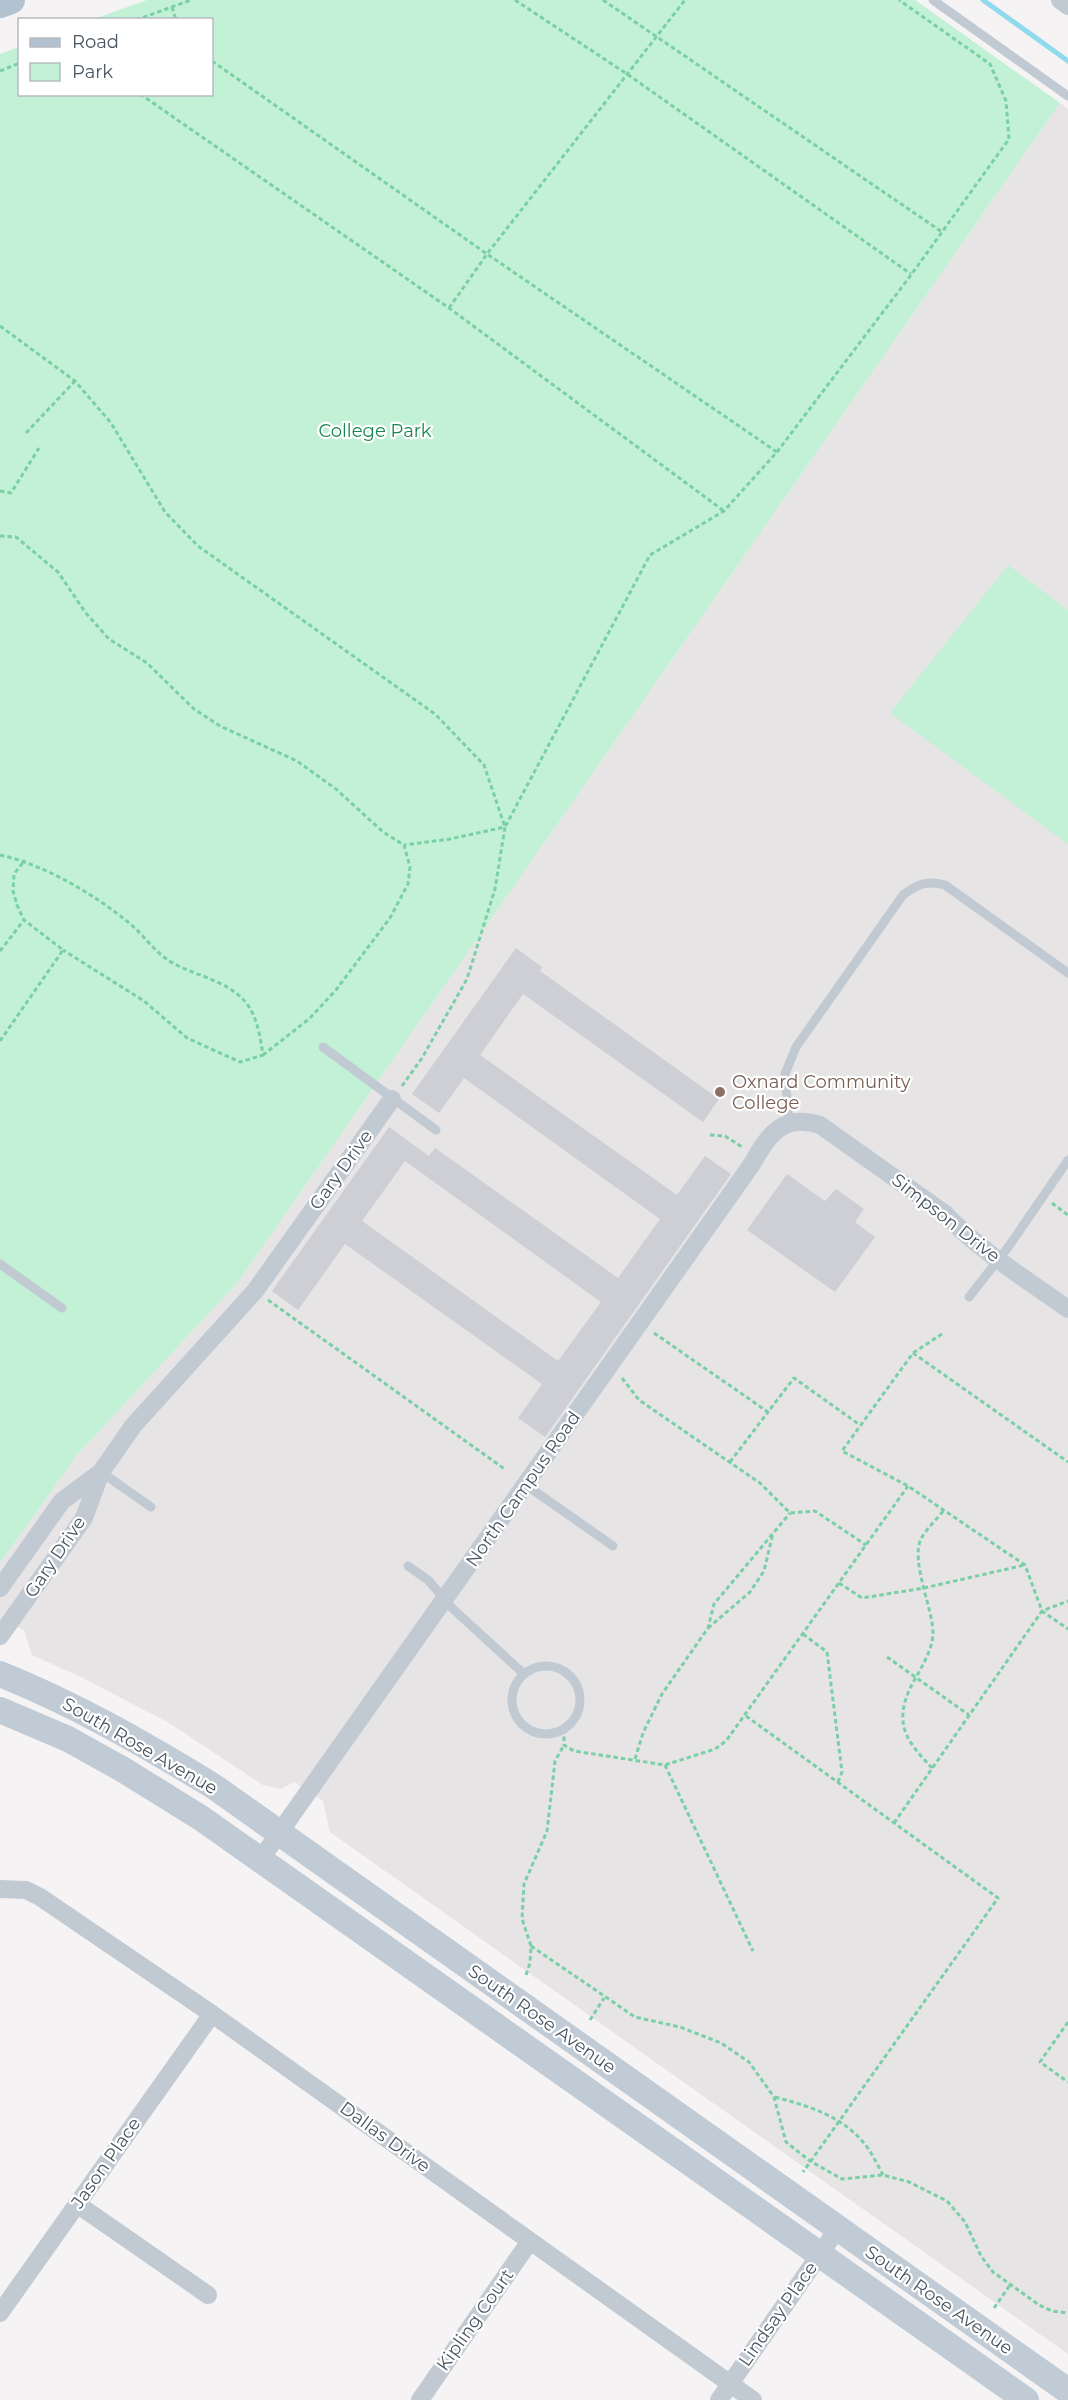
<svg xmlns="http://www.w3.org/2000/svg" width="1068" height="2400" font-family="Montserrat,sans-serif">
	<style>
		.education { fill: #e6e4e5 }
		.green { fill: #c3f1d5 }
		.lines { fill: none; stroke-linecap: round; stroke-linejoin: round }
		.stream { stroke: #90daee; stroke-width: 5 }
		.building { fill: #cdcfd5; fill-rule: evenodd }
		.path { stroke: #7ad0a6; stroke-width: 3; stroke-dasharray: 4.5 3; stroke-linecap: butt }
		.lane { stroke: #c1cad2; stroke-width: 9 }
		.street { stroke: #c1cad2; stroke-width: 18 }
		.secondary { stroke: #c1cbd6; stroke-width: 26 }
		.primary { stroke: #b3c2d1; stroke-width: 28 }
		.education-dot { fill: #8d6e63; stroke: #fff; stroke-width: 2 }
		.labels { text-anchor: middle; stroke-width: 4.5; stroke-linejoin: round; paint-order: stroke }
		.park-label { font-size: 18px; fill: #17864f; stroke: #fff }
		.education-label { font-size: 18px; fill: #785e54; stroke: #fff; text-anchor: start }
		.street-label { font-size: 18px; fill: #4a5661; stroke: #fff }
	</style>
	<rect width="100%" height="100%" fill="#f5f3f3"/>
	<path class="education" d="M1060,103L1068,109V2354L330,1832L323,1801L294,1782L281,1789L263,1785L169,1723L81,1677L32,1655L24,1630L0,1619V1563L77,1455L238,1282Z"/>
	<path class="green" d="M147,0H915L1060,103L238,1282L77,1455L0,1563V54L19,47L20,94H212V20L94,19Z
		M1008,565L1068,610V844L890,713Z"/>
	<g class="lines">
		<path class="stream" d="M983,0L1068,61"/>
	</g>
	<path class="building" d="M516,948L542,967L540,971L719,1099L703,1122L523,994L480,1055L677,1195L705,1156L731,1174L545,1437L518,1418L542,1384L345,1244L298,1310L272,1291L389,1127L429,1156L435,1148L618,1278L660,1219L464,1078L439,1113L412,1094ZM405,1161L601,1302L558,1361L362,1221Z
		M787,1174L825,1201L836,1189L864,1209L855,1222L875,1237L835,1292L747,1230Z"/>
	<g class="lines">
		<path class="path" d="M515,0L627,74L911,274
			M603,0L942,232
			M172,7L176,20
			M136,20L191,0
			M212,61L487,254L777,452
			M0,71L20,63
			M140,94L449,308L724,511
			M449,308L487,254L685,0
			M0,326L75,381L111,423L165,512L198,546L435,714L484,765L505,827L650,555L724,511L777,452L911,275L1009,139L1006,101L990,64L899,0
			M26,433L75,381
			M0,491L11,493L39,448
			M0,536L16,537L58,572L85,612L109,639L147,663L194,709L220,726L297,761L336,789L383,832L404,845L410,867L408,884L390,918L336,990L309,1019L263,1055
			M0,855C45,865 92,893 128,922C142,933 153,950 168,960C192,976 228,979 247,1004C258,1019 260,1037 263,1055L240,1062L187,1038L144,1001L63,950
			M0,951L24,920
			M0,1041L63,950L24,920L17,905L13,891L14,874L25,860
			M402,1086L422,1058L467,979L495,889L505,827L450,839L404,845
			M710,1135L725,1136L742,1147
			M1052,1203L1068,1215
			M268,1300L506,1470
			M654,1333L768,1412L794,1378L860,1425
			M942,1334L913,1353L842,1451L908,1486L1025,1565L1042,1611L1068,1629
			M913,1353L1068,1462
			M622,1378L639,1400L760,1483L790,1513L815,1511L866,1545
			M730,1462L768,1412
			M839,1583L862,1598L924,1588L1025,1565
			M708,1628L750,1592L764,1571L773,1533
			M803,1634L827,1652L842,1772L838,1782
			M887,1657L969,1715
			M746,1716L998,1898L803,2172
			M564,1729V1745L574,1751L665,1765L715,1749L726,1741L908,1486
			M635,1759L643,1733L662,1694L708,1628L714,1604L790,1513
			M665,1765L753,1951
			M932,1768C920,1755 904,1739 903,1721C900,1689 930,1666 933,1635C934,1611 910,1561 921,1539C926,1529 937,1519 944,1510
			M894,1823L1042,1611L1068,1601
			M531,1946L635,2017L680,2027L721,2043L749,2062L774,2097L786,2142L810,2161L842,2179L883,2175L909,2182L947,2201L965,2222L981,2256L993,2272L1039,2305L1052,2311L1068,2313
			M526,1975L530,1963L531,1946L522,1919L524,1884L547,1831L555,1761L564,1745
			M590,2020L604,1998
			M1068,2022L1040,2062L1068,2082
			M775,2097C808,2106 840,2115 863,2142C871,2151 877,2164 883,2175
			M994,2308L1010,2285"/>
		<path class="lane" d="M933,0L1068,96
			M323,1047L436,1130
			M789,1122L785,1074L796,1047L903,895C918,884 927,880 945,885L1068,973
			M0,1264L62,1308
			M969,1297L1009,1246L1068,1160
			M101,1472L151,1507
			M526,1485L613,1546
			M408,1566L428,1580L453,1609L524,1674
			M512 1700a34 34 0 1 1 68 0a34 34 0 1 1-68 0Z"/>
		<path class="street" d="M1060,0L1068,6
			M0,1588L62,1501L101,1472
			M0,1636L84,1518L101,1472L133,1426L255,1291L392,1099
			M260,1860L752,1164C768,1135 783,1113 820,1125L944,1213C980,1251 1026,1279 1068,1309
			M0,1889L26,1890L40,1897L212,2014L753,2400
			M77,2204L208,2295
			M0,2313L212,2014
			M420,2400L530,2241
			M719,2400L838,2228"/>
		<path class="secondary" d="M0,1674C75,1704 144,1744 213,1786L1068,2391
			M0,1710L68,1739L122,1769L201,1818L1026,2400"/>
		<path class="primary" d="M0,4L11,0"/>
	</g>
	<circle class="education-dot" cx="720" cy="1092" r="6"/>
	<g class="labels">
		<g class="park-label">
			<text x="375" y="437">College Park</text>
		</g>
		<g class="education-label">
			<text x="732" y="1088">Oxnard Community<tspan x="732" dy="21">College</tspan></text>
		</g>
		<g class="street-label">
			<text transform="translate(341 1170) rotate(-54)" y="6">Gary Drive</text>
			<text transform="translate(946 1218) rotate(38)" y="6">Simpson Drive</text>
			<text transform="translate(523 1489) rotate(-55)" y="6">North Campus Road</text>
			<text transform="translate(55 1557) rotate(-56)" y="6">Gary Drive</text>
			<text transform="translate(140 1746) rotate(30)" y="6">South Rose Avenue</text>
			<text transform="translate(542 2019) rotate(35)" y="6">South Rose Avenue</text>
			<text transform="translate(385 2137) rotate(36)" y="6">Dallas Drive</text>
			<text transform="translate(106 2163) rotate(-55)" y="6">Jason Place</text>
			<text transform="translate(939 2300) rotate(35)" y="6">South Rose Avenue</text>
			<text transform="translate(778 2314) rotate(-55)" y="6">Lindsay Place</text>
			<text transform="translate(475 2320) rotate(-55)" y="6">Kipling Court</text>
		</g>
	</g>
	<rect x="18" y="18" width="195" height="78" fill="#ffffff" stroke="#b7bbc0" stroke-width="1.5"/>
	<rect x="30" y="38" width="30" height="9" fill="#b3c2d1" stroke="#b7bbc0" stroke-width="1.5"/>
	<text x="72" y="48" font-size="18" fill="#4a5661">Road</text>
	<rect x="30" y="63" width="30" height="18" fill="#c3f1d5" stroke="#b7bbc0" stroke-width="1.5"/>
	<text x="72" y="78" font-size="18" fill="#4a5661">Park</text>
</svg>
